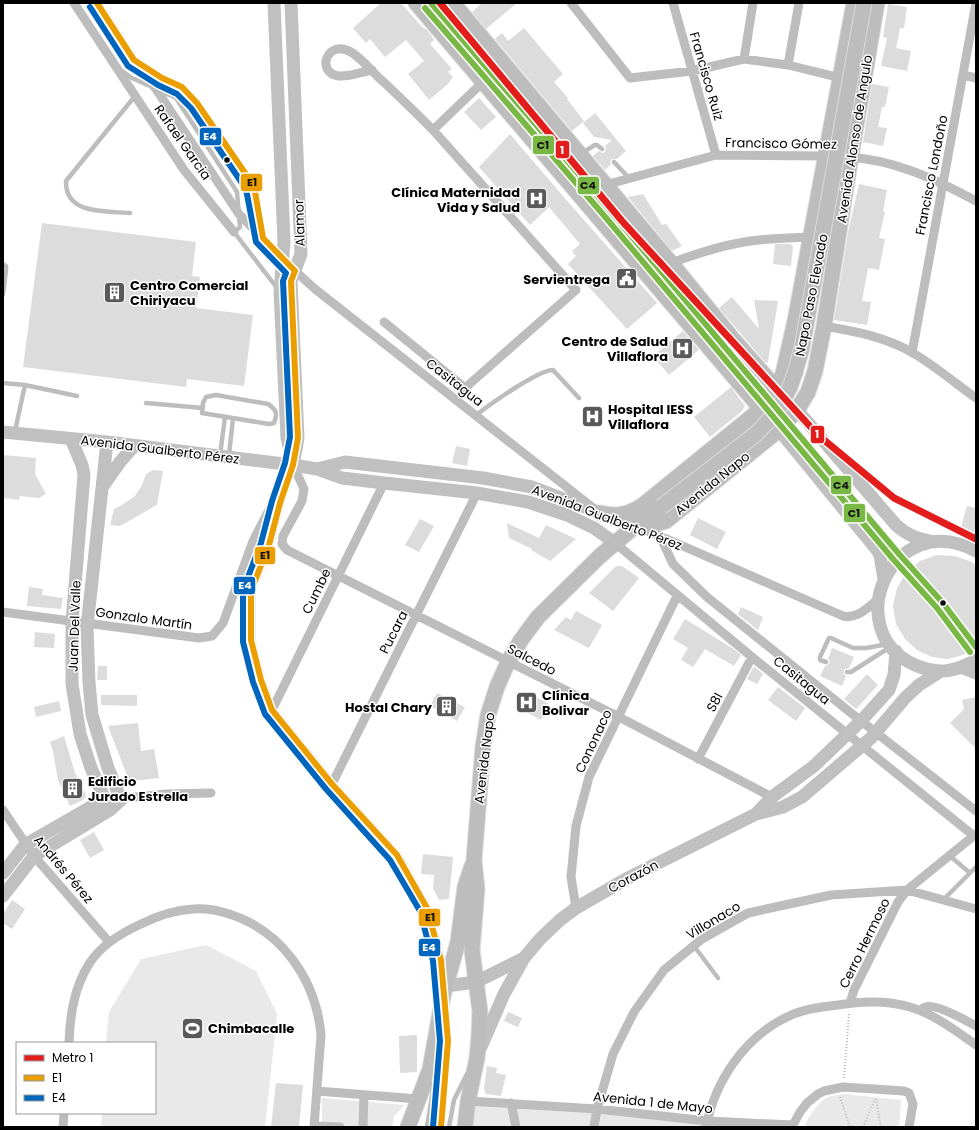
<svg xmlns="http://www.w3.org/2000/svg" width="979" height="1130" font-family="Poppins,sans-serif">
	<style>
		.green { fill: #e9e9e9 }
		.building { fill: #dcdcdc }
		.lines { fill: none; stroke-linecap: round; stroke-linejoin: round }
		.primary-casing { stroke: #dbdbdb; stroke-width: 17 }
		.path { stroke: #b8b8b8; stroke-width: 2; stroke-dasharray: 1 2; stroke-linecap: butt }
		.lane { stroke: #bdbdbd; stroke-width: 4.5 }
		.street { stroke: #bdbdbd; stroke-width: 9 }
		.secondary { stroke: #c0c0c0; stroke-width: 13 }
		.primary { stroke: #bdbdbd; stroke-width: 15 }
		.primary-bridge-casing { stroke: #dbdbdb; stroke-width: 17; stroke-linecap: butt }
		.primary-bridge { stroke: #bdbdbd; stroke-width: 15 }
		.bus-1-casing { stroke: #fff; stroke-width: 9 }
		.bus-2-casing { stroke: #fff; stroke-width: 9 }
		.bus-3-casing { stroke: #fff; stroke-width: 9 }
		.bus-4-casing { stroke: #fff; stroke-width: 9 }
		.bus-1 { stroke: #eb9e00; stroke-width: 6 }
		.bus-2 { stroke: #0065bd; stroke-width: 6 }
		.bus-3 { stroke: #7ab846; stroke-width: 6 }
		.bus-4 { stroke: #7ab846; stroke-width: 6 }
		.metro-1-casing { stroke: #fff; stroke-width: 10 }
		.metro-1 { stroke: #e31d1b; stroke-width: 7 }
		.bus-dot { fill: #000; stroke: #fff; stroke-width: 1.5 }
		.labels { text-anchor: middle; stroke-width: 3; stroke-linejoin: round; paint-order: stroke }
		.street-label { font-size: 13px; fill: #000; stroke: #fff }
		.poi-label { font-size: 13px; font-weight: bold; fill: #000; stroke: #fff; text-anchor: start }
		.line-badge { stroke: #fff; stroke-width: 1.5 }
		.badge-label { font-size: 11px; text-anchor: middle; font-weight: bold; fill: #fff }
		.pale-badge-label { font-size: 11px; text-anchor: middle; font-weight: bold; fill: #111 }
	</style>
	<rect width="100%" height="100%" fill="#fff"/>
	<path class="green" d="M206,945L256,971L277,1014L265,1127H101L102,1113H155V1043H106L109,1012L141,959Z
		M844,1094L901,1100L899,1127H805C807,1118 819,1101 828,1097C833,1095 839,1095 844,1094Z
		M322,1098L405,1105L394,1116L392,1127H322Z
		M468,1101L792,1127H471Z"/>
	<path class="building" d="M381,3H401L423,28L426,29L431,35L434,40L430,44L452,69L448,72L453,77L448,84L429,100L408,74L424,61L406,40L385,57L370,39L366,43L353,28Z
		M482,3H517L486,29L472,12Z
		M888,4L907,7L904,28H900L896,48L911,51L907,71L881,66L887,38L883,37Z
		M524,28L563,74L554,82L568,98L567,99L584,121L572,131L495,39L502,33L508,41Z
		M872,84L889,87L885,107H882L878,127L887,128L883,146L863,142Z
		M479,98L496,117L481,130L464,112Z
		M595,113L626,151L617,159H612L610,161L611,164L605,170L593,156L599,151L602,153L605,152L606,149L605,146L612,140L594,137L583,123Z
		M510,134L562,195L657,303L627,329L568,264L576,256L572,251L580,244L549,207L530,225L479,167Z
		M859,184L887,190L883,211L885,212L879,238L885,239L879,270L868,268L862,301L871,302L867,325L834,320L848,232Z
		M643,194L662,225L666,224L682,246L672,251L628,197Z
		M42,223L196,242L192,276L200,277L196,308L253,315L244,386L187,379L186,387L23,367Z
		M775,244H790L793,246L791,266L773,264Z
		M732,297L759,329L754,300L778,301L768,362L766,363L719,308Z
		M683,331L699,350L669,375L653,356Z
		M731,387L745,406L742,411L710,437L694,417Z
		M456,446L470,449L467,466L452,463Z
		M3,455L36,458L35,474L46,494L39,498L20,496L19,500L3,498Z
		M153,470L163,471L157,505L120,526L110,525L114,509L122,505L135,496L142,485L146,474Z
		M967,506L976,508V535L960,530Z
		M698,518L726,532L717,549L690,535Z
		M420,519L434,526L419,552L405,545Z
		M507,523L539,538L546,525L576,539L550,561L531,550L532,549L509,538Z
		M937,555L955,556L972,562L976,566V648L963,655L948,659L932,657L917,650L905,639L896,624L893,606L897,588L906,573L920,561Z
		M616,566H622L639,578L613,611L589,593Z
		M29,587L43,589L42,595L63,598L61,609L27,606Z
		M741,607L763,617L758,630L738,614Z
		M576,611L602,625L589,648L554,630L566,617L571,620Z
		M685,619L732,648L741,655L734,666L705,649L693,667L681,660L688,648L673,639Z
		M35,632L55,634L54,648L34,647Z
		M832,648L854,657L849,668L845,669L844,670V674L846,676L842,686L820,676L825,666L829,664L830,661L828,659Z
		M98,666H107V680H97Z
		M755,667L763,674L757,684L747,679L753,668Z
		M867,674L878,685L856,709L844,699Z
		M778,687L805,708L796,721L768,700Z
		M524,691L549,704L541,720L516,707Z
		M437,693L465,707L457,721L430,706Z
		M101,695H137V706L101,705Z
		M976,697V749L950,723L964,709L962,700Z
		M59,701L61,711L36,717L34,707Z
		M138,723L141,751L154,749L159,778L132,781L128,778L108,726Z
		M64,736L75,773L86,795L83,800L70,806L58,780L53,751L50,742Z
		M94,832L104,850L90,858L80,840Z
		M423,854L453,857L449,899L439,900L433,888L434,875L421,874Z
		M12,900L25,909L12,929L3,923V914Z
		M508,1012L522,1018L518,1027L504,1021Z
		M417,1035V1072L400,1073L399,1036Z
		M487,1066L497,1068L496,1073L506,1075L501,1096L486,1094L484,1089Z
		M276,1083L303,1085L299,1127H271Z"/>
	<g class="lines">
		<defs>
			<path id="primary" d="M416,3L768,417
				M453,3L671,263L733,339L782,395
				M600,513C616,517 628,515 643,505
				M641,521L659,523L666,521L779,430L797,410L808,392L815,371L824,326L853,144L877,3
				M641,521L643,505L761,409L776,388L783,374L795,321L854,3
				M408,1127L430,1069L443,996L458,942L465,887L472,866
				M465,1127L468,1101L477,1058L479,1036L480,1012L472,950L477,889L474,860L483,747L488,715L497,687L508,662L521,640L538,617L600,556L641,521L661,507"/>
		</defs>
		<use href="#primary" class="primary-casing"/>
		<path class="path" d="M844,1078L849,1014
			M840,1097L850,1127
			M876,1099L881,1127
			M863,1127L875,1099"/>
		<path class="lane" d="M431,3L607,207
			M141,65L162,78L182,87L197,103L254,186L262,237
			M122,71L132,78L152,87
			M159,90L176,98L237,192L240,227L234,232L277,288
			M582,153L595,145H597L602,149
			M614,162L629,178
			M130,213C106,211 65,215 66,181L135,96
			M3,264L6,266V270L3,294
			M3,383L25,385L77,396
			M216,395L268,404C276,409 278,414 274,423L269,424L202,413L203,403L206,397Z
			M146,403L203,408
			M476,415C489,405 538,370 553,370L579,398
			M15,431L25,385
			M220,455L225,417
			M229,455L233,418
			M826,662L820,660V657L829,638H831L853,648H866L888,644
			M847,672H851L884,651L891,648
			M950,856L970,873
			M943,900L976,867
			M694,946L718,978
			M427,1127L436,1071
			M441,1127V1121L448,1041L445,1018
			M449,1127L454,1100L467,1074"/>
		<path class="street" d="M74,3L184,170L234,232
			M97,3L134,60L156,89L239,214L283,260L315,289L592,507
			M571,3L630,78L692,71L744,59L788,65L841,78
			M673,3L716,155
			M744,59L753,3
			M788,65L799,3
			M372,70C361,72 349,77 339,76C315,73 327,38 351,52C361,58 370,69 378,77C397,94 415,112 433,130
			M963,75L976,78
			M846,157C893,159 935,179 976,201
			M605,185L716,155L829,156
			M671,263C693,255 716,247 739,243C763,238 787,238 810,237
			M384,322L465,388L576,290L433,130L483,82
			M824,326C854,331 886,337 913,353C935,366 955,383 976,398
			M912,353L976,3
			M293,465L304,489L302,501L283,536L282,544L287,550L619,717L772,797
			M293,465L280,503L269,545L251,591V640L261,680L272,710L332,784L397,855L427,908L441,960L443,983
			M635,526L660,536L843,616C857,619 868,608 878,599
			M660,536L673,564L707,597L851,713L976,811
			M615,543L752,657L974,836
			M3,612L199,638L212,636L223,623L253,541L279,491
			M272,710L384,483
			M698,759L752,657
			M332,784L477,493
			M115,799L166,794L211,793
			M3,810L34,856L109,942
			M576,908L571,877L576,826L589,777L677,596
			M850,1003L854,990L898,902L907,890L976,834
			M921,1011C922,1009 924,1007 926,1007C935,1003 967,1021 976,1026
			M69,1043C70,1015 74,988 89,964C101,945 121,933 141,924C157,916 176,910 193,909C204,908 216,910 226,913C281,929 316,979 321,1035L314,1127
			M317,1091L418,1099
			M468,1101L597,1109L708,1121L793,1125
			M511,1103L516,1127
			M314,1126L340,1127
			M63,1127L64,1113
			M363,1127L364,1095
			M594,1127L597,1109L613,1054L634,1012L664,970L702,939L748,913L831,895L907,890L976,909
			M706,1127C715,1082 743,1039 785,1018C802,1009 820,1007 838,1005C862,1001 887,1000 910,1007C934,1014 956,1031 976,1045
			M792,1127L800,1112L807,1103L818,1094L824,1091L843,1087L904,1091L909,1093L913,1104L909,1127"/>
		<path class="secondary" d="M274,3L284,242L280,292L287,438L292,459
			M291,3L301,254L291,281L298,438L293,465
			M797,410L896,525C908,536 917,538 933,542
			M779,430L877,550L880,555L884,579
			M3,432L107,442L293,465L317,469L342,478L384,483L477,493L528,502L567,515L594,528L615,543
			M317,469L345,462L483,478L532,487L635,526
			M103,486L120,462L134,446
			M976,551C892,506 838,631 915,665C938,675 955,672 976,660
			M963,668L976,673
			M756,814L772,797L814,766L861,721L889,690L894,675L896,651
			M3,873L25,845L105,799L91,768L80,734L72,684V622L84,475L82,465L71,439
			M3,896L34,856L110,810L121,800L108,768L92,715L89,682L87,627L107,442
			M446,986L476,982L524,958
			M481,1047L504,994L524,958L540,939L560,920L576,908L628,878L756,814L783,807L802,797L871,738L905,698L919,685L941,671"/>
		<use href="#primary" class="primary"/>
		<defs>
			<path id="primary-bridge" d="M661,507L756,434L770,419L779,408L790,387L795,373L802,348L864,3"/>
		</defs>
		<use href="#primary-bridge" class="primary-bridge-casing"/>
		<use href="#primary-bridge" class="primary-bridge"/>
		<defs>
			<path id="bus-1" d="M97,3L134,60L162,78L182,87L197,103L254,186L263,238L295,271L291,281L298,438L293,465L280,503L269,545L251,591V640L261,680L272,710L332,784L397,855L427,908L441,960L448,1041L441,1127"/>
			<path id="bus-2" d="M90,7L128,66L158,85L177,94L191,108L246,189L256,242L286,273L283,281L290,437L285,463L272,501L261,543L243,590V642L253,682L265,714L326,789L390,860L420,911L433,961L440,1041L433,1127"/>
			<path id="bus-3" d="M431,3L607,207L899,554L943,603L976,647"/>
			<path id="bus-4" d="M425,8L601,212L893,559L937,608L970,652"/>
		</defs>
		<use href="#bus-1" class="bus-1-casing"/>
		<use href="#bus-2" class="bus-2-casing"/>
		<use href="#bus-3" class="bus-3-casing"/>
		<use href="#bus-4" class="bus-4-casing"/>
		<use href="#bus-1" class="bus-1"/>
		<use href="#bus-2" class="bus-2"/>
		<use href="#bus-3" class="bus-3"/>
		<use href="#bus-4" class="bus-4"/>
		<defs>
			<path id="metro-1" d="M440,3L622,221L818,435L894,498L976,539"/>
		</defs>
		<use href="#metro-1" class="metro-1-casing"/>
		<use href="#metro-1" class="metro-1"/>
	</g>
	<defs>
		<symbol id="hospital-square" viewBox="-11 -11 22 22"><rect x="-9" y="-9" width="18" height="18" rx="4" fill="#595959" stroke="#fff"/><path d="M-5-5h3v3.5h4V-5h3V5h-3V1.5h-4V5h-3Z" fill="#fff"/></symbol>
		<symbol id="civic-square" viewBox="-11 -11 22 22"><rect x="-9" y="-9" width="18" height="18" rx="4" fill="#595959" stroke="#fff"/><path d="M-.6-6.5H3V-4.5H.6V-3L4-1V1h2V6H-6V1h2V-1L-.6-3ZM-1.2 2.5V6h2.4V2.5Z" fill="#fff"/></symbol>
		<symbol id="building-square" viewBox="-11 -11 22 22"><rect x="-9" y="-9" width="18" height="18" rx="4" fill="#595959" stroke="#fff"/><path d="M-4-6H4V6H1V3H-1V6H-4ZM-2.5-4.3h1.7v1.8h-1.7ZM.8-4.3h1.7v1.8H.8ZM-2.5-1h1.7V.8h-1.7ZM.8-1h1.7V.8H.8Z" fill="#fff"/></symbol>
		<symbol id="stadium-square" viewBox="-11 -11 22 22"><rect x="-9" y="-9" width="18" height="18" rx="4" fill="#595959" stroke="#fff"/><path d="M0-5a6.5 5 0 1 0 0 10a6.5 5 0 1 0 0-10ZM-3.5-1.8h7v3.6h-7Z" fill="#fff"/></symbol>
	</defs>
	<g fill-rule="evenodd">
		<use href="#hospital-square" x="524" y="186" width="25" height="25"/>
		<use href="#civic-square" x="614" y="266" width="25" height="25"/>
		<use href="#building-square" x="102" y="280" width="25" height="25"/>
		<use href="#hospital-square" x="670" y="336" width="25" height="25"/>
		<use href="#hospital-square" x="580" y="404" width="25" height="25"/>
		<use href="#hospital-square" x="514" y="690" width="25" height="25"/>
		<use href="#building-square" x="434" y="694" width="25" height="25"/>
		<use href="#building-square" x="60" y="776" width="25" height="25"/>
		<use href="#stadium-square" x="180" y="1016" width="25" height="25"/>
	</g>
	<g class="bus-dot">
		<circle cx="227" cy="160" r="3.5"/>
		<circle cx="943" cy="603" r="3.5"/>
	</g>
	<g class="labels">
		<g class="street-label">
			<text transform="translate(707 76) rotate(74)" y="5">Francisco Ruiz</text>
			<text transform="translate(854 139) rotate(-81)" y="5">Avenida Alonso de Angulo</text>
			<text transform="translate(183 142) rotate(55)" y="5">Rafael Garcia</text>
			<text transform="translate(781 143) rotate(1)" y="5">Francisco Gómez</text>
			<text transform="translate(931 175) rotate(-79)" y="5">Francisco Londoño</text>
			<text transform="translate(299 223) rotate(-92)" y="5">Alamor</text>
			<text transform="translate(811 295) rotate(-79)" y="5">Napo Paso Elevado</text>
			<text transform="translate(455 382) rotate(38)" y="5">Casitagua</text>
			<text transform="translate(160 449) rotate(7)" y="5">Avenida Gualberto Pérez</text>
			<text transform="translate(712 483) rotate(-39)" y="5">Avenida Napo</text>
			<text transform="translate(607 517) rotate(21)" y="5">Avenida Gualberto Pérez</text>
			<text transform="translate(316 591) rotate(-64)" y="5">Cumbe</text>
			<text transform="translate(144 618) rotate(8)" y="5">Gonzalo Martín</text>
			<text transform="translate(74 626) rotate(-88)" y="5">Juan Del Valle</text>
			<text transform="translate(393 632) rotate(-63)" y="5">Pucara</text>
			<text transform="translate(532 659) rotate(27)" y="5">Salcedo</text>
			<text transform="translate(802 680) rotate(39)" y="5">Casitagua</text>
			<text transform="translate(714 702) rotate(-62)" y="5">S8I</text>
			<text transform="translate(593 741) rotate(-65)" y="5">Cononaco</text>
			<text transform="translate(484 758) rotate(-83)" y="5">Avenida Napo</text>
			<text transform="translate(64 869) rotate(50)" y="5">Andrés Pérez</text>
			<text transform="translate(633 876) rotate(-28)" y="5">Corazón</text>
			<text transform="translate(713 920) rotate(-31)" y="5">Villonaco</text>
			<text transform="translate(864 943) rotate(-64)" y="5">Cerro Hermoso</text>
			<text transform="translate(653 1102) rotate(6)" y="5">Avenida 1 de Mayo</text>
		</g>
		<g class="poi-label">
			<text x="520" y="197" text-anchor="end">Clínica Maternidad<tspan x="520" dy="15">Vida y Salud</tspan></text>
			<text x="610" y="284" text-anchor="end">Servientrega</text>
			<text x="130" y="290">Centro Comercial<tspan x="130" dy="15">Chiriyacu</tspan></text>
			<text x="668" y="346" text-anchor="end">Centro de Salud<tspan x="668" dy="15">Villaflora</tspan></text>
			<text x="608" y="414">Hospital IESS<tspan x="608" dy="15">Villaflora</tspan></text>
			<text x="542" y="700">Clínica<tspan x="542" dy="15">Bolivar</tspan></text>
			<text x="432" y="712" text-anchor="end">Hostal Chary</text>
			<text x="88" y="786">Edificio<tspan x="88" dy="15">Jurado Estrella</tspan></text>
			<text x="208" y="1033">Chimbacalle</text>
		</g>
	</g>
	<g class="line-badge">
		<rect x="199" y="127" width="23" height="19" rx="4" fill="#0065bd"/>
		<rect x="532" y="135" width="23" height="20" rx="4" fill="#7ab846"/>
		<rect x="555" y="140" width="15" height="19" rx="4" fill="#e31d1b"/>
		<rect x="240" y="173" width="23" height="19" rx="4" fill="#eb9e00"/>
		<rect x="577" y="176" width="23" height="19" rx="4" fill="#7ab846"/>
		<rect x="810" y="425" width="15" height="19" rx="4" fill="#e31d1b"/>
		<rect x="830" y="475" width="22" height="20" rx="4" fill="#7ab846"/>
		<rect x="843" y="503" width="23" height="20" rx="4" fill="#7ab846"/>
		<rect x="254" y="546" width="22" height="19" rx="4" fill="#eb9e00"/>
		<rect x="233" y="576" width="23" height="19" rx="4" fill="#0065bd"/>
		<rect x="418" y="908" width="23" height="19" rx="4" fill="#eb9e00"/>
		<rect x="418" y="938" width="23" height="19" rx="4" fill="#0065bd"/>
	</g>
	<g class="badge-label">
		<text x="210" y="140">E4</text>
		<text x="562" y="154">1</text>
		<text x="817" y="438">1</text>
		<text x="245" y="589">E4</text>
		<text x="429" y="951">E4</text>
	</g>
	<g class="pale-badge-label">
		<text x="543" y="149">C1</text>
		<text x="252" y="186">E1</text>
		<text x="588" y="189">C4</text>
		<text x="841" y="489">C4</text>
		<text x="854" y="517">C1</text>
		<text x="265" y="559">E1</text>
		<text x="430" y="921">E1</text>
	</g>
	<rect width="979" height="1130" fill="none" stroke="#000000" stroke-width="8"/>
	<rect x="16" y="1042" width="140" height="72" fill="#ffffff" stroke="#999999"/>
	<rect x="24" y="1055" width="20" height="6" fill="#e31d1b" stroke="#999999"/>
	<text x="52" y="1062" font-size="12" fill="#000000">Metro 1</text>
	<rect x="24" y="1075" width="20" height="6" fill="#eb9e00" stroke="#999999"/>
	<text x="52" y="1082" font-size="12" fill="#000000">E1</text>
	<rect x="24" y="1095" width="20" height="6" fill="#0065bd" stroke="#999999"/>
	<text x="52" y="1102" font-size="12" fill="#000000">E4</text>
</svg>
